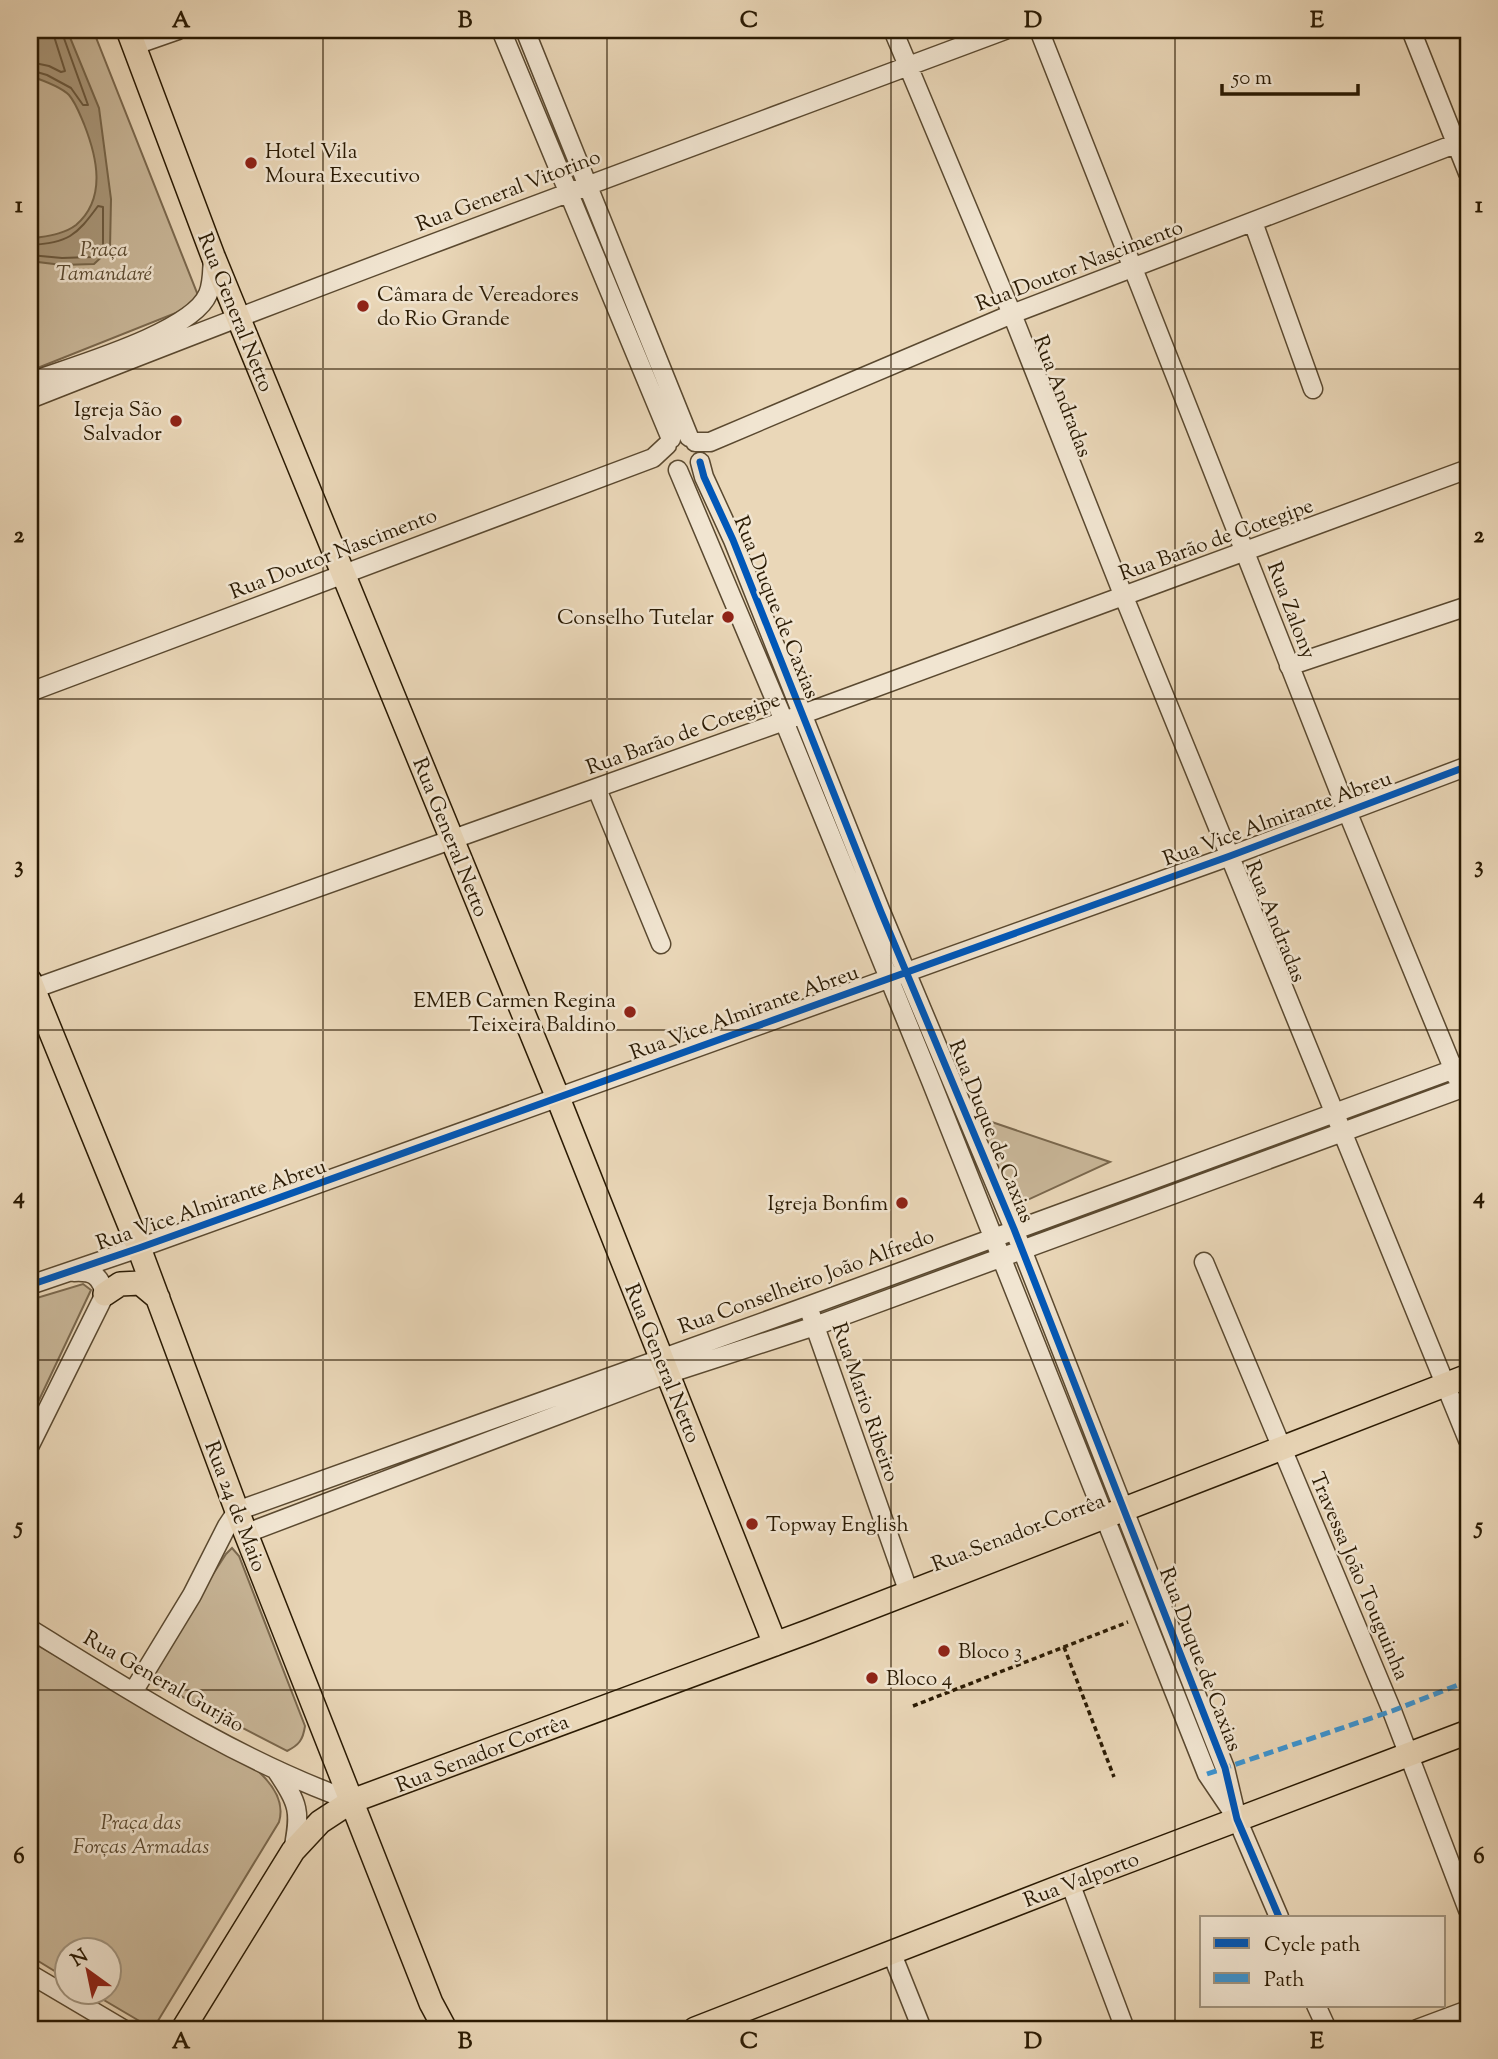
<svg xmlns="http://www.w3.org/2000/svg" width="1498" height="2059" font-family="'Sorts Mill Goudy',serif">
	<style>
		.green { fill: #c9b799; stroke: #7a684e; stroke-width: 2 }
		.water { fill: #a9977a; stroke: #76654a; stroke-width: 2 }
		.lines { fill: none; stroke-linecap: round; stroke-linejoin: round }
		.shore { stroke: #6a583e; stroke-width: 2 }
		.minor-casing { stroke: #5a4930; stroke-width: 21 }
		.major-casing { stroke: #2a1a03; stroke-width: 26 }
		.path { stroke: #2a1a03; stroke-width: 3.5; stroke-dasharray: 5 3.5; stroke-linecap: butt }
		.minor { stroke: #f1e5d1; stroke-width: 18 }
		.major { stroke: #ead7b8; stroke-width: 23 }
		.quiet { stroke: #3c94d1; stroke-width: 5; stroke-dasharray: 10 5; stroke-linecap: butt }
		.cycleway-casing { stroke: #f1e5d1; stroke-width: 11 }
		.cycleway { stroke: #0057b8; stroke-width: 7 }
		.grid { fill: none; stroke: #2a1a03; stroke-width: 2; stroke-opacity: 0.55 }
		.poi-dot { fill: #8f2418; stroke: #f1e5d1; stroke-width: 2.5 }
		.labels { text-anchor: middle; stroke-width: 5; stroke-linejoin: round; paint-order: stroke }
		.poi-label { font-size: 21px; fill: #2a1a03; stroke: #f1e5d1; text-anchor: start }
		.street-label { font-size: 21px; fill: #2a1a03; stroke: #f1e5d1 }
		.park-label { font-size: 21px; font-style: italic; fill: #5a4930; stroke: #f1e5d1 }
		.neatline { fill: none; stroke: #2a1a03; stroke-width: 2.5 }
		.grid-label { font-size: 23px; text-anchor: middle; font-weight: bold; fill: #2a1a03 }
	</style>
	<rect width="100%" height="100%" fill="#ead7b8"/>
	<filter id="stains"><feTurbulence type="fractalNoise" baseFrequency=".00286" numOctaves="4"/><feColorMatrix values="0 0 0 0 .2 0 0 0 0 .09 0 0 0 0 .02 0 0 0 .5 -.17"/></filter>
	<radialGradient id="worn" r=".72"><stop offset=".6" stop-color="#630" stop-opacity="0"/><stop offset="1" stop-color="#630" stop-opacity=".3"/></radialGradient>
	<path class="green" d="M30,30H93L201,303L30,371Z
		M977,1117L1110,1162L1010,1208Z
		M83,1284L91,1290L31,1417L30,1300Z
		M232,1548L239,1556L305,1726C303,1740 299,1745 287,1751L146,1678L226,1554Z
		M30,1641L259,1772C273,1785 285,1802 279,1822L153,2029L92,1993H108V1951H66V1978L30,1956Z"/>
	<path class="water" d="M30,30H67L99,108L111,199L110,249L94,264L62,265L30,261V239C45,236 63,235 76,225C107,198 97,157 84,124C80,115 76,103 69,95C60,86 42,80 30,76Z"/>
	<g class="lines">
		<path class="shore" d="M30,62L49,66L61,72L65,71L52,30
			M30,70L47,75L71,88L83,105H88L61,30
			M30,245C68,243 76,236 98,206L103,207V245L91,257L62,258L30,255"/>
		<defs>
			<path id="minor" d="M501,30L671,439
				M525,30L689,437
				M893,30L1012,314L1124,597L1468,1440
				M1039,30L1347,811L1457,1078
				M1411,30L1468,173
				M135,45L178,30
				M1253,222L1313,389
				M30,382C70,367 192,333 208,294C213,283 212,268 213,256
				M30,399C353,271 679,152 1005,30
				M695,442H710L1012,314L1468,139
				M700,462L704,477L733,540L881,912L1014,1229L1225,1768L1237,1819L1279,1917
				M678,470L784,721L931,1081L1207,1774L1232,1811
				M1289,666L1468,606
				M30,692L653,458L667,445
				M597,789L661,944
				M30,990L784,721L1468,469
				M1204,1262L1392,1711L1468,1910
				M30,1285L139,1248L1230,856L1468,766
				M811,1315L909,1593
				M30,1445L105,1294C100,1275 93,1271 74,1272
				M247,1533L658,1377L815,1326L1468,1086
				M30,1629C134,1693 237,1760 352,1801
				M133,1692L192,1595L227,1526L237,1511L808,1306L1468,1064
				M276,1770C299,1805 301,1810 293,1851
				M1070,1883L1125,2029
				M892,1954L922,2029
				M30,1974L123,2029
				M1316,2005L1327,2029
				M1417,2029L1468,2010"/>
			<path id="major" d="M128,30L213,256L558,1098L775,1644
				M30,981L139,1248L237,1511L431,2003L445,2029
				M105,1294L120,1284L140,1283L158,1298
				M183,2029L293,1851L320,1822L352,1801L810,1631L1468,1376
				M695,2029L1070,1883L1468,1732"/>
		</defs>
		<use href="#minor" class="minor-casing"/>
		<use href="#major" class="major-casing"/>
		<path class="path" d="M1064,1647L1114,1777
			M913,1706L1128,1622"/>
		<use href="#minor" class="minor"/>
		<use href="#major" class="major"/>
		<path class="quiet" d="M1207,1774L1392,1711L1468,1681"/>
		<defs>
			<path id="cycleway" d="M700,462L704,477L733,540L881,912L1014,1229L1225,1768L1237,1819L1279,1917
				M30,1285L139,1248L1230,856L1468,766"/>
		</defs>
		<use href="#cycleway" class="cycleway-casing"/>
		<use href="#cycleway" class="cycleway"/>
	</g>
	<path class="grid" d="M323,30V2029M607,30V2029M891,30V2029M1175,30V2029M30,369H1468M30,699H1468M30,1030H1468M30,1360H1468M30,1690H1468"/>
	<g class="poi-dot">
		<circle cx="251" cy="163" r="7"/>
		<circle cx="363" cy="306" r="7"/>
		<circle cx="176" cy="421" r="7"/>
		<circle cx="728" cy="617" r="7"/>
		<circle cx="630" cy="1012" r="7"/>
		<circle cx="902" cy="1203" r="7"/>
		<circle cx="752" cy="1524" r="7"/>
		<circle cx="944" cy="1651" r="7"/>
		<circle cx="872" cy="1678" r="7"/>
	</g>
	<g class="labels">
		<g class="poi-label">
			<text x="265" y="158">Hotel Vila<tspan x="265" dy="24">Moura Executivo</tspan></text>
			<text x="377" y="301">Câmara de Vereadores<tspan x="377" dy="24">do Rio Grande</tspan></text>
			<text x="162" y="416" text-anchor="end">Igreja São<tspan x="162" dy="24">Salvador</tspan></text>
			<text x="714" y="624" text-anchor="end">Conselho Tutelar</text>
			<text x="616" y="1007" text-anchor="end">EMEB Carmen Regina<tspan x="616" dy="24">Teixeira Baldino</tspan></text>
			<text x="888" y="1210" text-anchor="end">Igreja Bonfim</text>
			<text x="766" y="1531">Topway English</text>
			<text x="958" y="1658">Bloco 3</text>
			<text x="886" y="1685">Bloco 4</text>
		</g>
		<g class="street-label">
			<text transform="translate(508 190) rotate(-21)" y="7">Rua General Vitorino</text>
			<text transform="translate(1079 265) rotate(-21)" y="7">Rua Doutor Nascimento</text>
			<text transform="translate(236 312) rotate(68)" y="7">Rua General Netto</text>
			<text transform="translate(1063 396) rotate(69)" y="7">Rua Andradas</text>
			<text transform="translate(1216 539) rotate(-20)" y="7">Rua Barão de Cotegipe</text>
			<text transform="translate(333 553) rotate(-21)" y="7">Rua Doutor Nascimento</text>
			<text transform="translate(777 607) rotate(68)" y="7">Rua Duque de Caxias</text>
			<text transform="translate(1292 610) rotate(69)" y="7">Rua Zalony</text>
			<text transform="translate(683 733) rotate(-20)" y="7">Rua Barão de Cotegipe</text>
			<text transform="translate(1277 818) rotate(-20)" y="7">Rua Vice Almirante Abreu</text>
			<text transform="translate(451 837) rotate(68)" y="7">Rua General Netto</text>
			<text transform="translate(1276 921) rotate(68)" y="7">Rua Andradas</text>
			<text transform="translate(744 1012) rotate(-20)" y="7">Rua Vice Almirante Abreu</text>
			<text transform="translate(992 1131) rotate(68)" y="7">Rua Duque de Caxias</text>
			<text transform="translate(211 1204) rotate(-19)" y="7">Rua Vice Almirante Abreu</text>
			<text transform="translate(806 1281) rotate(-20)" y="7">Rua Conselheiro João Alfredo</text>
			<text transform="translate(663 1363) rotate(68)" y="7">Rua General Netto</text>
			<text transform="translate(866 1402) rotate(71)" y="7">Rua Mario Ribeiro</text>
			<text transform="translate(236 1506) rotate(69)" y="7">Rua 24 de Maio</text>
			<text transform="translate(1018 1532) rotate(-21)" y="7">Rua Senador Corrêa</text>
			<text transform="translate(1360 1576) rotate(67)" y="7">Travessa João Touguinha</text>
			<text transform="translate(1201 1659) rotate(69)" y="7">Rua Duque de Caxias</text>
			<text transform="translate(164 1681) rotate(30)" y="7">Rua General Gurjão</text>
			<text transform="translate(482 1753) rotate(-21)" y="7">Rua Senador Corrêa</text>
			<text transform="translate(1081 1879) rotate(-21)" y="7">Rua Valporto</text>
		</g>
		<g class="park-label">
			<text x="104" y="256">Praça<tspan x="104" dy="24">Tamandaré</tspan></text>
			<text x="141" y="1829">Praça das<tspan x="141" dy="24">Forças Armadas</tspan></text>
		</g>
	</g>
	<rect width="1498" height="2059" fill="none" stroke="#ead7b8" stroke-width="77"/>
	<rect x="1200" y="1916" width="245" height="91" fill="#f1e5d1" stroke="#a1947f" stroke-width="2"/>
	<rect x="1214" y="1938" width="35" height="10" fill="#0057b8" stroke="#a1947f" stroke-width="2"/>
	<text x="1264" y="1951" font-size="21" fill="#2a1a03">Cycle path</text>
	<rect x="1214" y="1973" width="35" height="10" fill="#3c94d1" stroke="#a1947f" stroke-width="2"/>
	<text x="1264" y="1986" font-size="21" fill="#2a1a03">Path</text>
	<g transform="translate(88 1971) rotate(327)"><circle r="33" fill="#f1e5d1" stroke="#a1947f" stroke-width="2"/>
	<path d="M0-5L12 26L0 18L-12 26Z" fill="#8f2418"/>
	<text y="-10" font-size="19" font-weight="bold" text-anchor="middle" fill="#2a1a03">N</text>
	</g>
	<path d="M1222 84v10h136v-10" fill="none" stroke="#2a1a03" stroke-width="3.5"/>
	<text x="1232" y="84" font-size="21" fill="#2a1a03" stroke="#f1e5d1" stroke-width="5" paint-order="stroke">50 m</text>
	<rect x="38" y="38" width="1422" height="1983" class="neatline"/>
	<g class="grid-label">
		<text x="181" y="27">A</text>
		<text x="465" y="27">B</text>
		<text x="749" y="27">C</text>
		<text x="1033" y="27">D</text>
		<text x="1317" y="27">E</text>
		<text x="19" y="212">1</text>
		<text x="1479" y="212">1</text>
		<text x="19" y="542">2</text>
		<text x="1479" y="542">2</text>
		<text x="19" y="872">3</text>
		<text x="1479" y="872">3</text>
		<text x="19" y="1203">4</text>
		<text x="1479" y="1203">4</text>
		<text x="19" y="1533">5</text>
		<text x="1479" y="1533">5</text>
		<text x="19" y="1863">6</text>
		<text x="1479" y="1863">6</text>
		<text x="181" y="2048">A</text>
		<text x="465" y="2048">B</text>
		<text x="749" y="2048">C</text>
		<text x="1033" y="2048">D</text>
		<text x="1317" y="2048">E</text>
	</g>
	<rect width="100%" height="100%" filter="url(#stains)"/>
	<rect width="100%" height="100%" fill="url(#worn)"/>
</svg>
